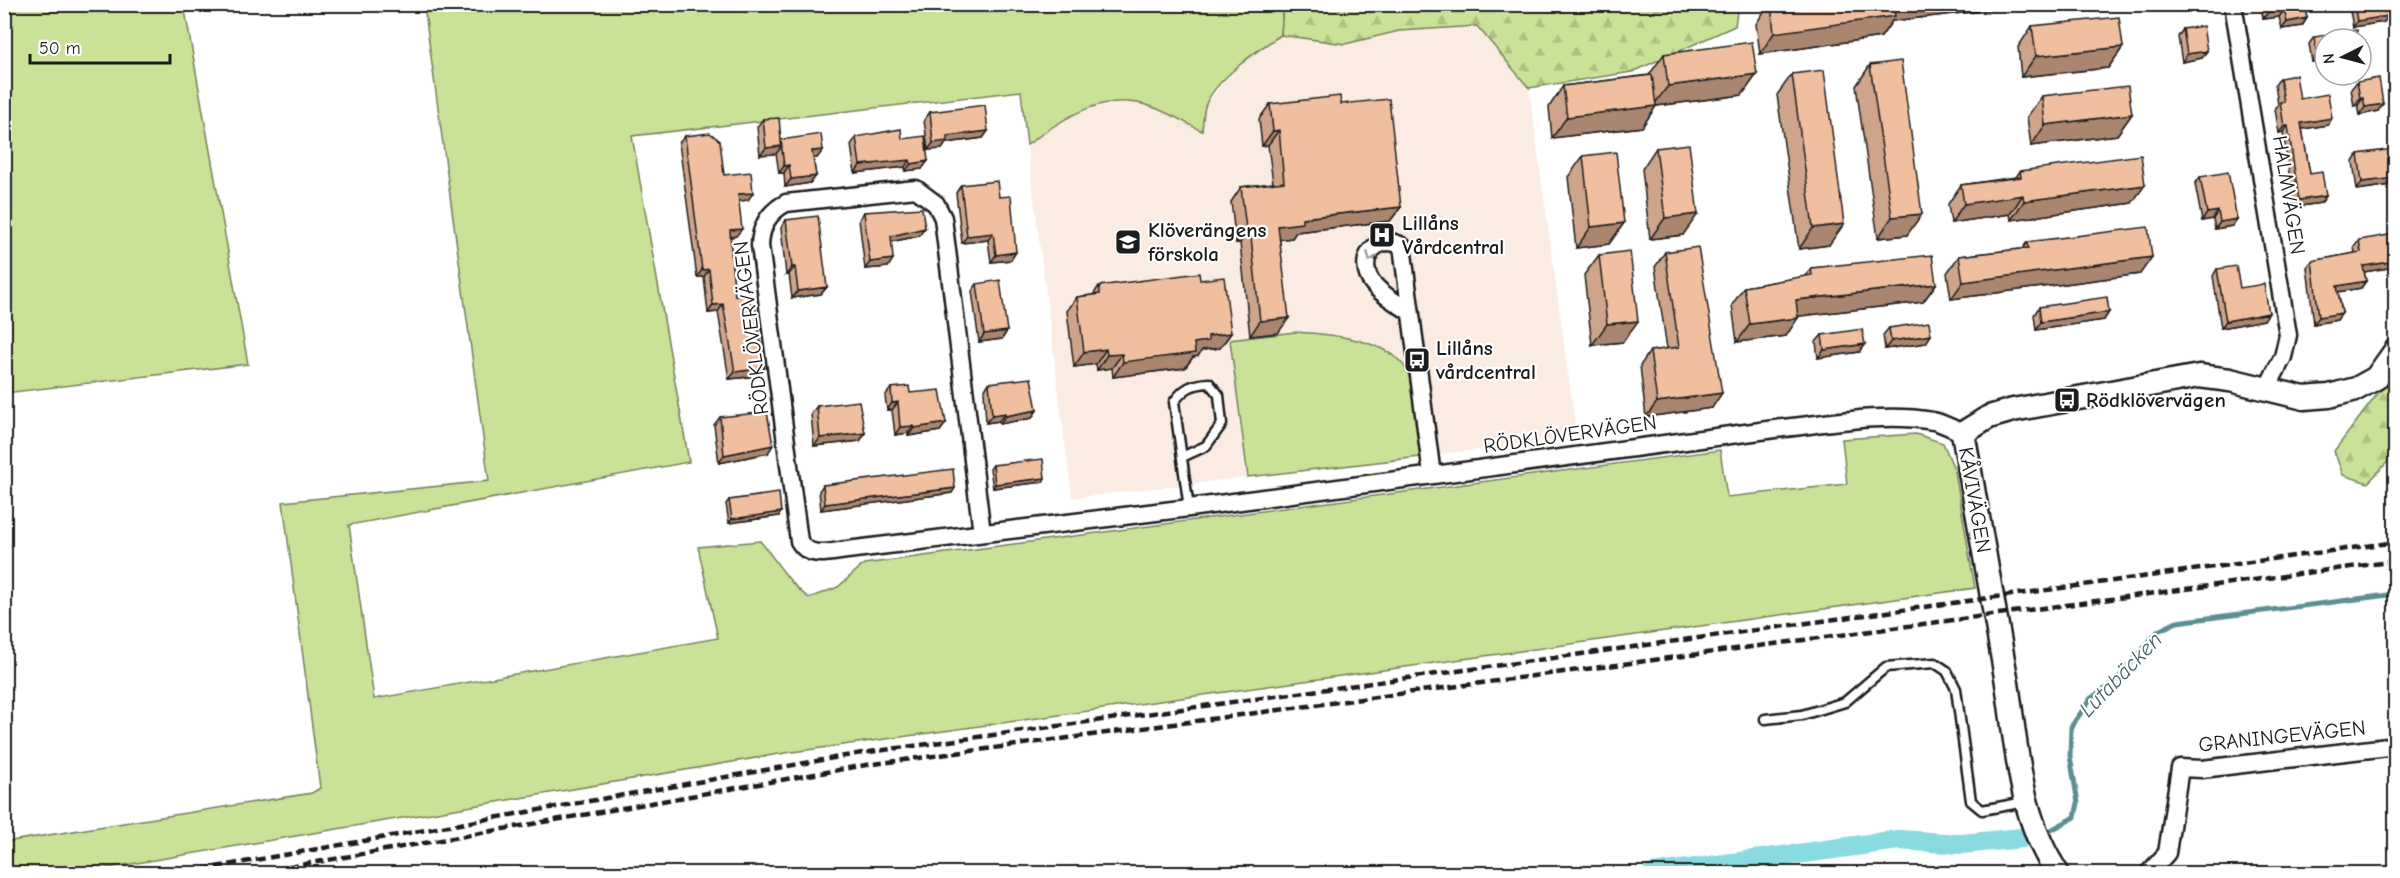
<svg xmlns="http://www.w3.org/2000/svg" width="2400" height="878" font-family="'Comic Neue',sans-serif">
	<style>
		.built { fill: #faece2 }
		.grass { fill: #cae298; stroke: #737f5a; stroke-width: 1.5 }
		.forest { fill: url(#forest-firs); stroke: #737f5a; stroke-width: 1.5 }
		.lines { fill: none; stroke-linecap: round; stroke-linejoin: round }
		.stream { stroke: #5d8f92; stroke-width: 5 }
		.canal { stroke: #89dbe1; stroke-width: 20 }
		.lane-casing { stroke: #1c1c1c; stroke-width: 13 }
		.street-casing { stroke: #1c1c1c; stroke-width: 21 }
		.secondary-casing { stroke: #1c1c1c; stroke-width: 27 }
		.lane { stroke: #fff; stroke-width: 8 }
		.street { stroke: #fff; stroke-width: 16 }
		.secondary { stroke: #fff; stroke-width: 22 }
		.rail { stroke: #1c1c1c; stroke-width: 4.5; stroke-dasharray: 9 4.5; stroke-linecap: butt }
		.wall { fill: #cea48a; stroke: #1c1c1c; stroke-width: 1.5 }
		.shaded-wall { fill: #a88670; stroke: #1c1c1c; stroke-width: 1.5 }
		.building { fill: #f0bfa0; stroke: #1c1c1c; stroke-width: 1.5 }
		.oneway { stroke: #999 }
		.labels { text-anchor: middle; stroke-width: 4.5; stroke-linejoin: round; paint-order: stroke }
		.street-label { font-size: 21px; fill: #1c1c1c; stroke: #fff }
		.poi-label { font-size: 21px; font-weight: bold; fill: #1c1c1c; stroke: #fff; text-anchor: start }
		.water-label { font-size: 22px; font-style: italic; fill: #425f61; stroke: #fff }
	</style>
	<defs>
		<pattern id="forest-firs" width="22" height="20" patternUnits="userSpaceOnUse" patternTransform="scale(1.5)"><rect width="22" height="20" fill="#cae298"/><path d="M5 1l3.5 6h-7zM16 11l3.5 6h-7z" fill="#adc182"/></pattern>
	</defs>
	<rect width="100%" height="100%" fill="#fff"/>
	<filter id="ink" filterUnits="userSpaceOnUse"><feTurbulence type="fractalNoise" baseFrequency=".0167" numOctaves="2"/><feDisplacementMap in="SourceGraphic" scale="12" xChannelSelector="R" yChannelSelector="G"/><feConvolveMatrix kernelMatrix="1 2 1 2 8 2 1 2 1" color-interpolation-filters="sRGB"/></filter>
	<g filter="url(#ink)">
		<path class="built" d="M1477,26L1529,88L1577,438L1072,498L1027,145L1062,119L1086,108L1118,103H1135L1155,107L1202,130L1206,104L1228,77L1248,55L1281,35L1345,44L1399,31Z"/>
		<path class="grass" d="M4,5H184L248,364L5,393Z
			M424,5H1283L1281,35C1260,48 1212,82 1205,107C1203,114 1203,123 1202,131C1186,123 1171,114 1155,108C1106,89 1064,117 1027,145L1021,91L632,136L689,462L349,525L374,699L718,638L698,547L760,541C777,561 788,583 809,598L838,587L864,564L1720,450L1727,497L1847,484L1842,439L1916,434L1943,443L1955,471L1975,588L785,753L78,873L5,874V842L312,793L320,788L283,502L489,481Z
			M1295,332C1328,334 1387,338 1407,370C1412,378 1418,442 1420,457L1248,477L1230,340Z"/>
		<path class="forest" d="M1283,5H1738L1735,26L1632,72L1529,88L1477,26L1399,31L1345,44L1281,35Z
			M2395,371V454L2368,483L2343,475L2334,451Z"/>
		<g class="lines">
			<path class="stream" d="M2051,830L2075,817L2078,803L2070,756L2071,727L2091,698L2115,682L2158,631L2177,622L2396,594"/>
			<path class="canal" d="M1652,874L1898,840L1962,844L2022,838"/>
			<defs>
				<path id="lane" d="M1182,457L1206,446L1222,424L1219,395L1209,383C1192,384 1184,388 1174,402L1189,508
					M1765,719L1802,715L1845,702L1886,667L1935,663L1947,671L1956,689L1971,801L1982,810L2025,802"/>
				<path id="street" d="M2233,4L2288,335L2283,357L2266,390
					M1410,312C1396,302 1374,291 1368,275C1360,252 1381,234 1402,246L1432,475
					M982,533L943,218L936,204L916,189L786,203C769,212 761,225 760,245L799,541C809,559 829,552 847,550L1189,508L1775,429C1825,424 1882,412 1933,421C1943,423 1953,429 1963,433
					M2148,874L2167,853L2180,768L2202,769L2396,746"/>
				<path id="secondary" d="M2058,874C2018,815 2017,744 2006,677C1992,595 1978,514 1963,433L1989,417L2013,410L2199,376L2230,380L2304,398L2329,396L2356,389L2376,378L2396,350"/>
			</defs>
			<use href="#lane" class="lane-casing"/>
			<use href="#street" class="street-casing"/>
			<use href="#secondary" class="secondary-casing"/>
			<use href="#lane" class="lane"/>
			<use href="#street" class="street"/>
			<use href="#secondary" class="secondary"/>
			<path class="rail" d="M176,874L862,753L2396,542
				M249,874L866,765L2396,561"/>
		</g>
		<path class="wall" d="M1769,4H2017L2015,7L1892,21L1881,37L1760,54L1756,24Z
			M2261,4H2304L2307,18L2302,26L2282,29L2279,17L2263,19Z
			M2351,4H2386L2388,16L2384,22L2353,27L2349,6Z
			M2032,26L2123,47L2108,68L2021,77L2018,47Z
			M2183,29L2202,58L2182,62L2178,37Z
			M2314,37L2325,39V60L2312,62L2309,44Z
			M1664,54L1757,74L1742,95L1656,106L1642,127L1552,138L1549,107L1563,86L1649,75Z
			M1870,65L1907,235L1878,238L1856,86Z
			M1792,74L1829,245L1799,249L1777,95Z
			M2280,78L2300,99L2332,118L2328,125L2302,129L2310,174L2326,196L2321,203L2294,207L2283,132L2279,133L2275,109L2278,105L2275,85Z
			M2357,82L2378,111L2360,115L2358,105L2354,106L2351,89Z
			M2042,96L2132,114L2117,135L2031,146L2027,117Z
			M1270,104H1341L1401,207L1390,221L1296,232L1292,238L1280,239L1278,333L1250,336L1240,243H1236L1231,202L1241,187L1273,183L1268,145L1262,146L1259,119Z
			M930,112L988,131L983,138L946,143L942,149L928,150L924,120Z
			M763,119L781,140L823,150L817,158H813L816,176L810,183L785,187L784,173H779L776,153L760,155L757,127Z
			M685,136L748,200L739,201L736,236L730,237L732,267L735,296L752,310L764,368L759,376L729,379L718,312L708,313L704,277H697L679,143Z
			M856,137L902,139L922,169L905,171V167L855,173L851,145Z
			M1656,148L1683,235L1650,239L1642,169Z
			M2358,154L2396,168V179L2391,185L2357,190L2353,162Z
			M1583,156L1624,223L1609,244L1576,248L1568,177Z
			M2020,171L2132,203L2011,220L2010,214L1951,223L1948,204L1961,185L2016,177Z
			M2200,177L2237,219L2232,226L2215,229L2213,219L2202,221L2195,184Z
			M961,185L999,197L1011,260L991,262L988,240L962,243L956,193Z
			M864,212L919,236L891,242L888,267L865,269L859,220Z
			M786,220L827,287L821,294L792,298L789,274L786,275L781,228Z
			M2359,240L2394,267L2364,272L2366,281L2361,288L2338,292L2342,313L2337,320L2314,324L2307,267L2312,261L2355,253L2354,247Z
			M2027,242L2140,274L1951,299L1947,273L1959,256L2022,249Z
			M1665,252L1712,408L1646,417L1640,366L1650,351L1667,349L1655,267Z
			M1599,255L1623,342L1592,345L1584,275Z
			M1811,268L1936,284L1923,302L1798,316L1786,336L1737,342L1732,305L1744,287L1806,276Z
			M2217,269L2240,288L2264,320L2221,328L2213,276Z
			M1200,280L1231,333L1220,348L1202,350L1198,356L1193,357L1185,368L1113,377L1112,368L1097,370L1096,364L1074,367L1067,311L1077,297L1093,295L1099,286Z
			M977,284L1007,331L1002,339L979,342L972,291Z
			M2039,307L2109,312L2104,320L2036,330L2034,315Z
			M1889,328L1926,343L1885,349L1883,335Z
			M1822,335L1859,352L1818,358L1816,342Z
			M989,383L1037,410L1032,418L1000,424L999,421L986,423L984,391Z
			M891,388L910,393L946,423L940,431L908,436V433L895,435L892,410H887L885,396Z
			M817,406L865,433L860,441L814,446L811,414Z
			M720,417L768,453L719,463L714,425Z
			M993,465L1043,482L993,488L990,469Z
			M823,485L952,493L821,510L819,491Z
			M729,500L779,516L729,523L726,504Z"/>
		<path class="shaded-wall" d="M1891,4H2017L2015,7L1892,21L1881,37L1760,54L1774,33Z
			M2284,10L2279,17L2263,19L2268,12Z
			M2388,16L2384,22L2353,27L2357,21Z
			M2307,18L2302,26L2282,29L2287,22Z
			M2123,47L2108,68L2021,77L2036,56Z
			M2207,51L2202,58L2182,62L2187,54Z
			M2325,54V60L2312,62L2317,55Z
			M1757,74L1742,95L1656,106L1642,127L1552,138L1567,117L1653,106L1668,86Z
			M2360,98H2363L2358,105L2354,106Z
			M2383,104L2378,111L2360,115L2365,107Z
			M2132,114L2117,135L2031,146L2045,125Z
			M2332,118L2328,125L2296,130L2301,123Z
			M2284,126H2288L2283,132L2279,133Z
			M1279,130L1268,145L1262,146L1273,131Z
			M988,131L983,138L946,143L942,149L928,150L933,143L947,136Z
			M782,146L776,154L760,155L766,148Z
			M823,150L817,158L807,159L812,151Z
			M910,160L905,167L855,173L860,165Z
			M928,161L922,169L905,171L911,164Z
			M789,165L784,173H779L784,166Z
			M816,176L810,183L785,187L791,179Z
			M2396,178V179L2391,185L2357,190L2362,182Z
			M2145,185L2132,203L2011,220L2024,201Z
			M753,193L748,200L733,202L738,194Z
			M2023,195L2010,214L1951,223L1964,204Z
			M2326,196L2321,203L2294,207L2299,200Z
			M1401,207L1390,221L1296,232L1292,238L1268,241L1278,226L1302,218Z
			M2218,211L2213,219L2202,221L2207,213Z
			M1698,214L1683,235L1650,239L1665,218Z
			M1922,214L1907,235L1878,238L1892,217Z
			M2237,219L2232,226L2215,229L2220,222Z
			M1624,223L1609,244L1576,248L1591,227Z
			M1844,224L1829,245L1799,249L1813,228Z
			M925,228L919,236L885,243L891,236Z
			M1250,228L1240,243H1236L1246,229Z
			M742,229L736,236L724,238L730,230Z
			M993,233L988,240L962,243L967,236Z
			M1016,252L1011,260L991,262L996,255Z
			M2152,257L2140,274L1951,299L1963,282Z
			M893,259L888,267L865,269L870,262Z
			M2396,261V265L2394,267L2358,273L2363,266Z
			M792,267H795L789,274L786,275Z
			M709,269L704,277H697L702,270Z
			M2366,281L2361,288L2332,293L2337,286Z
			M1936,284L1923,302L1783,318L1796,300Z
			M827,287L821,294L792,298L798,291Z
			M723,304L718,312L708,313L713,305Z
			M2109,312L2104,320L2036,330L2041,322Z
			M2269,313L2264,320L2221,328L2226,321Z
			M2342,313L2337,320L2314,324L2319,317Z
			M1289,318L1278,333L1250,336L1260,321Z
			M1798,318L1786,336L1737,342L1750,324Z
			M1638,321L1623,342L1592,345L1607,324Z
			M1007,331L1002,339L979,342L984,334Z
			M1231,333L1220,348L1202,350L1198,356L1193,357L1185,368L1113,377L1123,362L1208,336Z
			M1931,335L1926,343L1885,349L1891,341Z
			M1865,344L1859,352L1818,358L1824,350Z
			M1106,349L1096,364L1074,367L1084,352Z
			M1122,354L1112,368L1097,370L1107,355Z
			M764,368L759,376L729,379L735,372Z
			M1722,393L1712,408L1646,417L1657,402Z
			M898,402L892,410H887L892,403Z
			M1037,410L1032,418L1000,424L1005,416Z
			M1005,413L999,421L986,423L992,415Z
			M946,423L940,431L908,436L914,428Z
			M913,426L908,433L895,435L900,427Z
			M865,433L860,441L814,446L820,438Z
			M773,445L768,453L719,463L724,455Z
			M1045,478L1043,482L993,488L995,484Z
			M955,488L952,493L821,510L825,504Z
			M781,512L779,516L729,523L732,519Z"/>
		<path class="building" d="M1771,4H1893L1895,16L1774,33Z
			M2267,4H2304L2307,18L2287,22L2284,10L2268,12Z
			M2354,4H2386L2388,16L2357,21Z
			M2119,17L2123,47L2036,56L2032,26Z
			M2203,26L2207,51L2187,54L2183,29Z
			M2357,30L2358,39H2325V54L2317,55L2314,37Z
			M1752,42L1757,74L1668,86L1664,54Z
			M2361,54L2363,66H2361Z
			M1901,61L1922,214L1892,217L1870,65Z
			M1824,70L1844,224L1813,228L1792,74Z
			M1652,75L1656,106L1567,117L1563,86Z
			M2296,75L2300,99L2328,94L2332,118L2301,123L2310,174L2322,172L2326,196L2299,200L2288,126H2284L2280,102H2284L2280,78Z
			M2379,78L2383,104L2365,107L2363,98H2360L2357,82Z
			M2128,86L2132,114L2045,125L2042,96Z
			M1340,96L1341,104L1389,99L1401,207L1302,218V223L1278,226L1289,318L1260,321L1250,228L1246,229L1241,187L1284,182L1279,130L1273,131L1270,104Z
			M985,105L988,131L947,136V141L933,143L930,112Z
			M779,118L781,140L821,134L823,150L812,151L816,176L791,179L789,165L784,166L781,141L782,146L766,148L763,119Z
			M901,129L902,139L925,136L928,161L911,164L910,160L860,165L856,137Z
			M710,133L720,141L724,175L751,172L753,193L738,194L742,229L730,230L732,267L735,296L749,294L752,310H756L764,368L735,372L723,304L713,305L709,269L702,270L685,136Z
			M1689,144L1698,214L1665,218L1656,148Z
			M2393,149L2396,168V178L2362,182L2358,154Z
			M1616,152L1624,223L1591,227L1583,156Z
			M2141,155L2145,185L2024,201L2023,195L1964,204L1961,185L2021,177L2020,171Z
			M2228,172L2237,219L2220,222L2218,211L2207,213L2200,177Z
			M997,181L999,197L1011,196L1016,252L996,255L993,233L967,236L961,185Z
			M922,208L925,228L891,236L893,259L870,262L864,212Z
			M818,216L827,287L798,291L795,267H792L786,220Z
			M2148,227L2152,257L1963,282L1959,256L2028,248L2027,242Z
			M2395,234L2396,261L2363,266L2366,281L2337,286L2342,313L2319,317L2312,261L2361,252L2359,240Z
			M1698,247L1722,393L1657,402L1650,351L1679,347L1665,252Z
			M1630,251L1638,321L1607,324L1599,255Z
			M1932,255L1936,284L1796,300L1798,318L1750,324L1744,287L1812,275L1811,268Z
			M2236,266L2240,288L2264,284L2269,313L2226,321L2217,269Z
			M1199,273L1200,280L1224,277L1231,333L1208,336V341L1194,343L1195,353L1123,362L1122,354L1107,355L1106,349L1084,352L1077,297L1100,294L1099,286Z
			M1000,280L1007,331L984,334L977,284Z
			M2107,297L2109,312L2041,322L2039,307Z
			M1929,322L1931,335L1891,341L1889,328Z
			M1862,329L1865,344L1824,350L1822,335Z
			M1031,378L1037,410L1005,416V413L992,415L989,383Z
			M909,386L910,393L940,390L946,423L914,428L913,426L900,427L898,402L892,403L891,388Z
			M859,401L865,433L820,438L817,406Z
			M767,412L773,445L724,455L720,417Z
			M1043,459L1045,478L995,484L993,465Z
			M953,469L955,488L825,504L823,485Z
			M779,493L781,512L732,519L729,500Z"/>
		<defs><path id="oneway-chevron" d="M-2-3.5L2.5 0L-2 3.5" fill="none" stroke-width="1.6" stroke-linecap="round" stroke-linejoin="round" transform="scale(1.5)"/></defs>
		<use class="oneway" href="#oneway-chevron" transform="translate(1371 257) rotate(114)"/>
	</g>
	<defs>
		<symbol id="hospital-square" viewBox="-11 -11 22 22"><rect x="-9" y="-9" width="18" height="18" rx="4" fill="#1c1c1c" stroke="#fff"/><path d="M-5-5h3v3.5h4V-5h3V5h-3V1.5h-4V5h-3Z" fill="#fff"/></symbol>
		<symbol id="school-square" viewBox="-11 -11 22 22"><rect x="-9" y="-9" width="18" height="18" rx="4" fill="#1c1c1c" stroke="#fff"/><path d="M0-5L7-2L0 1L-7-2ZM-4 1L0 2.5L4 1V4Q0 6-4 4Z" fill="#fff"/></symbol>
		<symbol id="bus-square" viewBox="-11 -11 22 22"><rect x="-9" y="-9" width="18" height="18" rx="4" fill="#1c1c1c" stroke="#fff"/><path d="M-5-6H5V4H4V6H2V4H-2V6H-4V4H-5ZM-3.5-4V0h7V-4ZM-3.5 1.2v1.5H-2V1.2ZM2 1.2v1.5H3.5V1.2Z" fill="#fff"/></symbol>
	</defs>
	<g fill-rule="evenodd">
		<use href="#hospital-square" x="1367" y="220" width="30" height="30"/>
		<use href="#school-square" x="1113" y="227" width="30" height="30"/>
		<use href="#bus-square" x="1402" y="345" width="30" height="30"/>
		<use href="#bus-square" x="2052" y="385" width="30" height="30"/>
	</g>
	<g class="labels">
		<g class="street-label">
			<text transform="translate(2289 195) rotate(81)" y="7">HALMVÄGEN</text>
			<text transform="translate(751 328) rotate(-97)" y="7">RÖDKLÖVERVÄGEN</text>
			<text transform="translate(1570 434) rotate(-8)" y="7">RÖDKLÖVERVÄGEN</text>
			<text transform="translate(1975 500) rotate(80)" y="7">KÅVIVÄGEN</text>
			<text transform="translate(2282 736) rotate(-6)" y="7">GRANINGEVÄGEN</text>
		</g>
		<g class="poi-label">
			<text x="1402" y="230">Lillåns<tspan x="1402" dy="24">Vårdcentral</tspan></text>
			<text x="1148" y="237">Klöverängens<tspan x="1148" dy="24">förskola</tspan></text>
			<text x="1436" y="355">Lillåns<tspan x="1436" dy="24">vårdcentral</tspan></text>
			<text x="2086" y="407">Rödklövervägen</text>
		</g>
		<g class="water-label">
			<text transform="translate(2120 674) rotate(-46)" y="8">Lutabäcken</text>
		</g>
	</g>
	<rect width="2400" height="878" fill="none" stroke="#fff" stroke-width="24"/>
	<rect x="12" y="12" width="2376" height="854" fill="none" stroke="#1c1c1c" stroke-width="2" filter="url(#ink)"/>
	<g transform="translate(2343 57) rotate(264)"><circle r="28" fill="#ffffff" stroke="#a4a4a4" stroke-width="1.5"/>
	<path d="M0-4.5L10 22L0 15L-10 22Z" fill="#1c1c1c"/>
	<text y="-9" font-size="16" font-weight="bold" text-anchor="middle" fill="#1c1c1c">N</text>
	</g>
	<path d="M30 54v9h140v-9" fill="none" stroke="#1c1c1c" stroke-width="3"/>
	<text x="39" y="54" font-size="18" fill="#1c1c1c" stroke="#ffffff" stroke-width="4.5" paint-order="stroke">50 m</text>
</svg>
